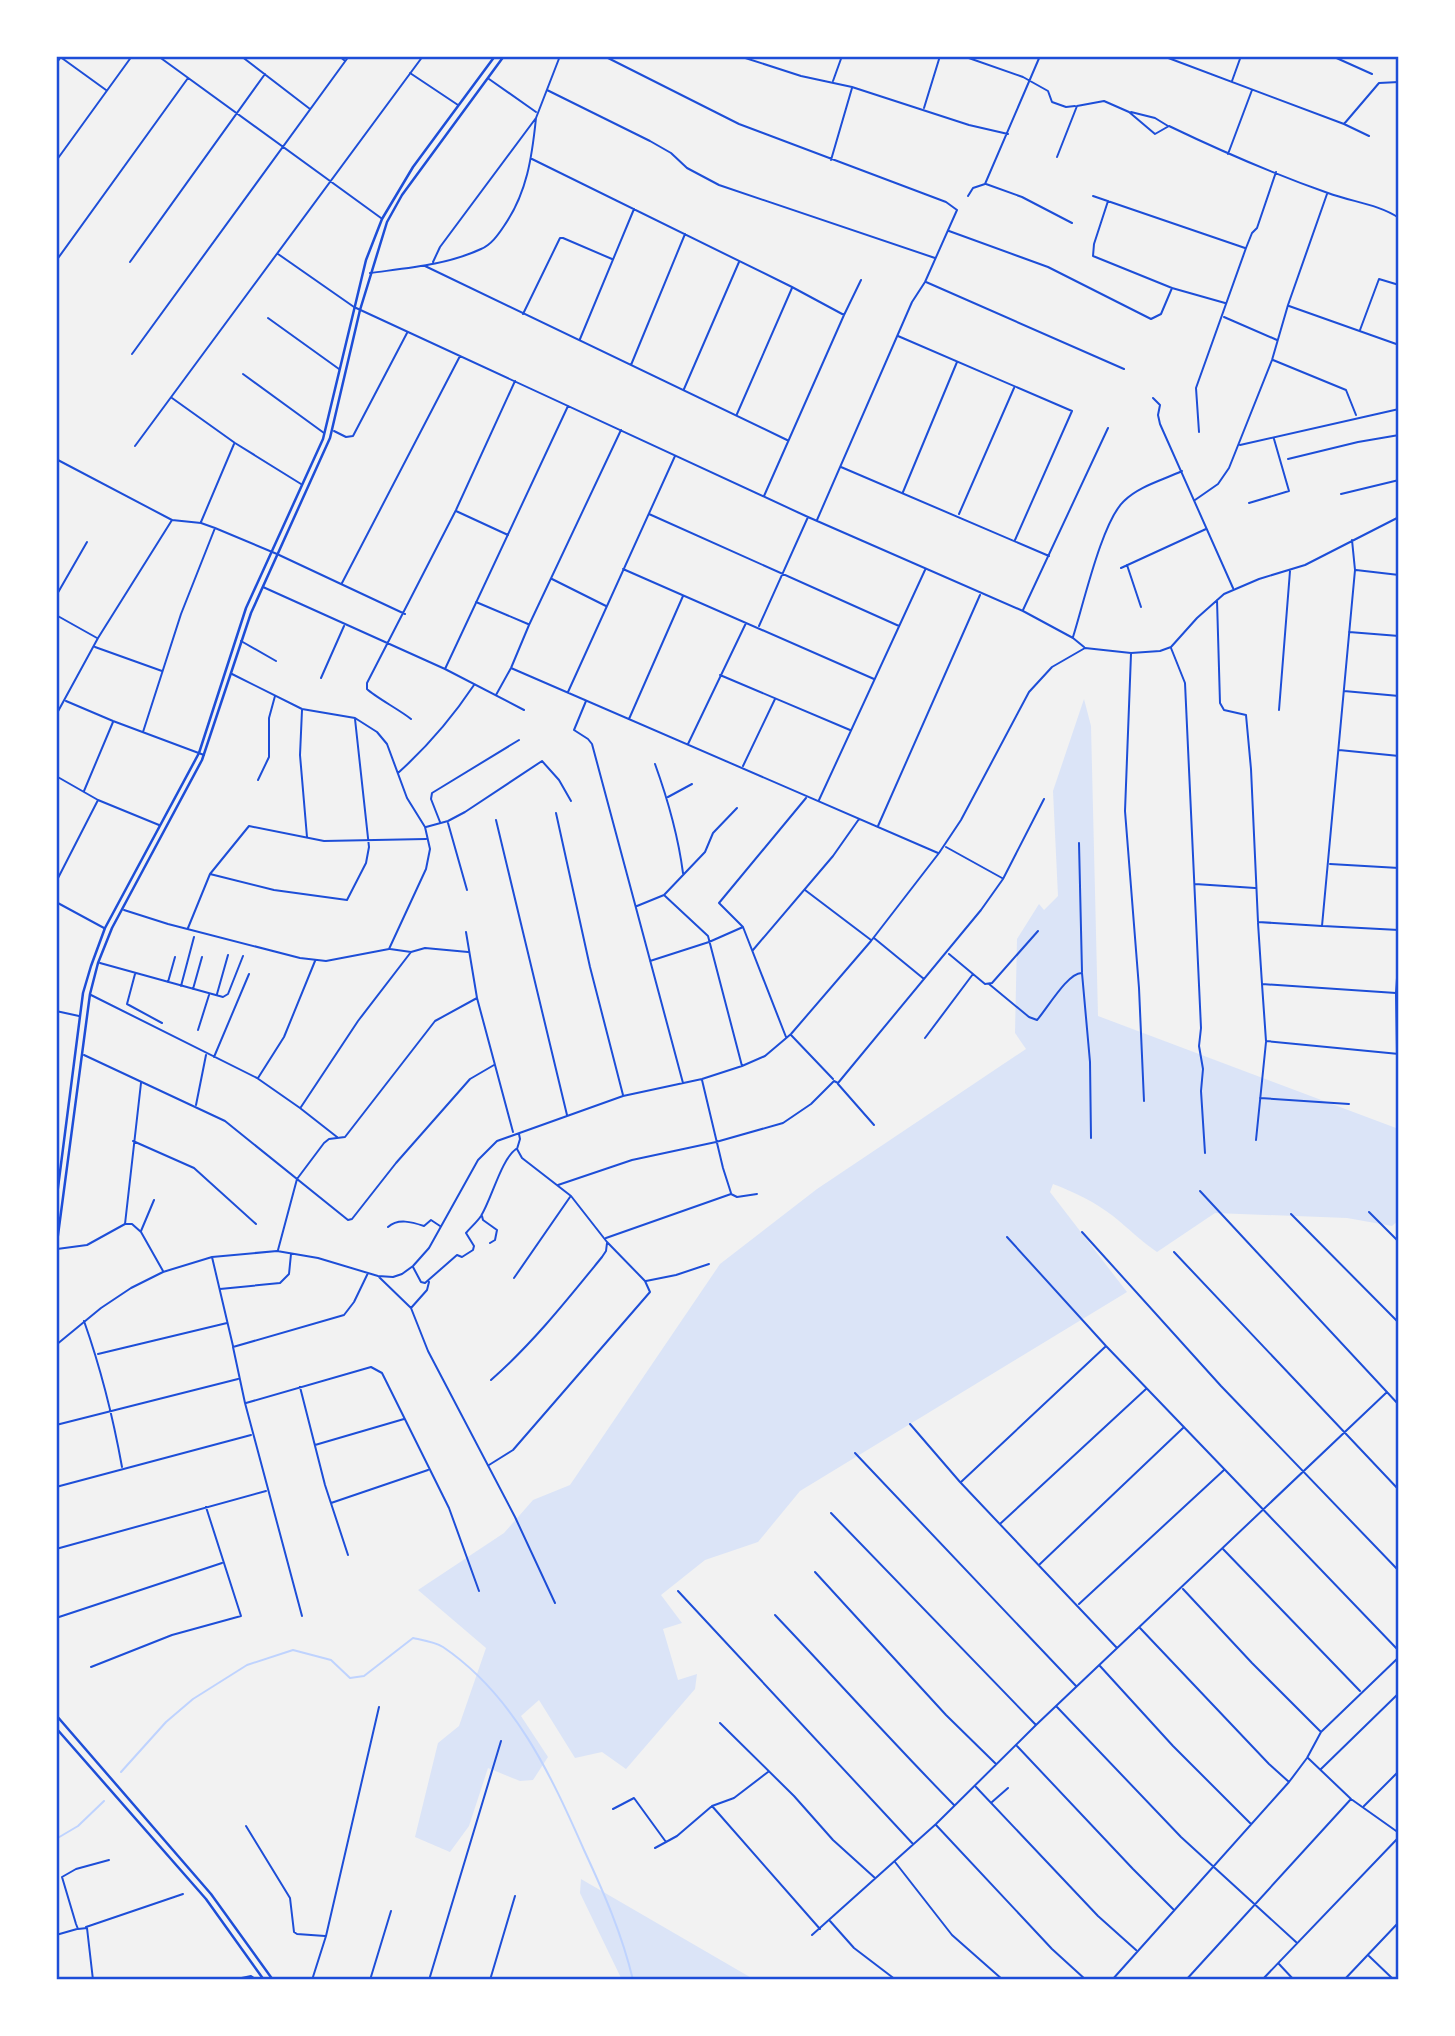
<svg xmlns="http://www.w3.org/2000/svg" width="1455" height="2036" font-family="Overpass,sans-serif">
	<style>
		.green { fill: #dbe4f7 }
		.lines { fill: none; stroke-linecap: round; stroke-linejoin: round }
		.stream { stroke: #bfd3fe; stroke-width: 2 }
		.minor { stroke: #1d4ed8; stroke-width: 2 }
		.secondary { stroke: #1d4ed8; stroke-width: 2.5 }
		.neatline { fill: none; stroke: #1d4ed8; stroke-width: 2.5 }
	</style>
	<rect width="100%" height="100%" fill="#f2f2f2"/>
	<path class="green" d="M1084,699L1091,726L1098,1016L1396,1128L1399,1126V1220L1392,1226L1347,1218L1215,1213L1157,1252C1141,1241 1128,1228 1113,1216C1095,1202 1074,1192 1053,1184L1050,1192L1127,1292L800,1491L758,1542L705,1560L661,1595L682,1623L663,1629L678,1680L697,1674L695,1689L626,1769L602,1752L575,1758L539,1700L521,1716L548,1757L533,1780L520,1781L488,1768L469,1826L450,1852L415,1837L438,1743L459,1726L486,1648L418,1590L504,1533L533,1500L570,1485L720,1264L817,1189L1026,1049L1015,1033L1017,939L1039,904L1044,910L1058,896L1053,791Z
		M581,1879L755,1980H622L580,1893Z"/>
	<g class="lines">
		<path class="stream" d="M121,1772L166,1722L193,1699L247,1665L293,1650L331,1660L350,1678L364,1676L413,1638C422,1640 435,1642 443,1647C514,1695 551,1775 584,1850C604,1893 622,1934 633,1980
			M56,1839L78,1826L104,1801"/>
		<path class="minor" d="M59,56L106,90
			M158,56L381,218
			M241,56L310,109
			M339,56L344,60
			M604,56L739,124L946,202L957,210L925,282L912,302L817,520
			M739,56L801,76L852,87L969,125L1008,134
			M963,56L1023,77L1048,91L1052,102L1066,107L1075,106
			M1163,56L1344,124L1369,136
			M1332,56L1372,74
			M56,64L60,58
			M410,73L458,105
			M489,79L536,112
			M833,81L842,56
			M1232,81L1241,56
			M547,90L650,141L671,153L687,168L719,185L935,258
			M924,108L940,56
			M1131,112L1155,118L1168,126
			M1344,124L1379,83L1399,82
			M1399,145V153
			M1228,154L1252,90
			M1057,157L1077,106L1104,101L1129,112L1155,134L1169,126C1221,151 1274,174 1328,193C1352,202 1378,204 1399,218
			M532,159L792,287L844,315L764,496
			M831,160L852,88
			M56,161L132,56
			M986,184L1022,197L1072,223
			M968,196L973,188L985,184L1040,56
			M1093,196L1245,248
			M1108,201L1094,244L1093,256L1172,288L1225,303
			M949,231L1048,267L1151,319L1161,314L1172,288
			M278,254L354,307L808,517L1023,611L1073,638L1084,647
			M56,261L188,78
			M130,262L265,74
			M433,262L440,247L536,118L560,56
			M425,266L787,440
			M370,273C407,268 447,265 481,249C491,245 498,235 504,226C527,193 532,157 536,118
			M926,282L1124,369
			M1289,306L1399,345V367
			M523,314L560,238H563L612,259
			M844,315L861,280
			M1224,317L1277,340
			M268,318L339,369
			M1360,330L1379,279L1399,285
			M898,336L1072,411L1015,540
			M580,339L634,209
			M132,354L349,56
			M1273,360L1346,390L1356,415
			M631,365L685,234
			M243,374L324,433
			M684,389L739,262
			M172,398L235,443L301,484
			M1153,398L1160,405L1158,415L1160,424L1233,588
			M737,414L792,288
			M334,431L346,437L353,436L407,333
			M1199,432L1196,388L1246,248L1252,233L1257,228L1276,172
			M1240,445L1399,409
			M135,446L423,56
			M56,459L172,520
			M1288,459L1358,442L1399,435
			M841,467L1049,556
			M903,492L957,362
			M1341,494L1399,480
			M1195,500L1218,484L1229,468L1272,360L1288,305L1327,194
			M1249,503L1289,491L1274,439
			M456,511L508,535
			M649,514L899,626
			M959,514L1014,388
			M201,522L234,444
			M1127,565L1141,607
			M1121,568L1206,529
			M623,569L874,679
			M1356,570L1399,575
			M552,579L606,606
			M342,583L460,356
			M263,587L445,669L524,710
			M56,596L87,542
			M1217,600L1220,703L1224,710L1246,715L1251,769L1258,922L1322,926L1355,570L1352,540
			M476,602L528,624
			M1023,610L1108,428
			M56,615L97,638
			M759,626L808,517
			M1349,632L1399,636
			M1073,637C1083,606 1102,521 1124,501C1139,486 1163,480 1182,471
			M241,641L276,661
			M95,647L162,671
			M1171,648L1185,683L1201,1028L1199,1046L1203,1069L1201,1091L1205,1153
			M1131,654L1125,811L1139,988L1144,1101
			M511,668L938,853
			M445,669L568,406
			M720,675L850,730
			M321,678L344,626
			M1344,691L1399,696
			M568,692L675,456
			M496,695L511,668L529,625L621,430
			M66,701L113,721L204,755
			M586,701L574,730L588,739L592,744L683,1083
			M302,710L300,755L307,837
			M1279,710L1290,571
			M56,715L98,638L172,520L201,523L215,528L277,554L405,614
			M411,719C400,710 375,697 367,689V683L456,510L515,381
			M629,719L683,596
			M143,732L181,614L215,528
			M688,744L746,623
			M1339,750L1399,756
			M655,764C668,800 678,835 683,873
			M743,766L775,699
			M398,773C428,746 452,718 474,685
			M56,776L98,800L159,825
			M258,780L269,757V718L275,696
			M84,791L113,722
			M668,797L692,784
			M819,800L925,570
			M556,813L590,967L623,1095
			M496,820L567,1115
			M440,822L431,799L432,793L519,740
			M448,823L467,890
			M878,826L980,595
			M426,827L448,821L465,812L542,761L559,780L571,801
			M1079,843L1082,972
			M946,847L1002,878
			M1330,864L1399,868
			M210,874L274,890L347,900L366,863L369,847L355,719
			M56,882L98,800
			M1195,884L1255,888
			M805,890L871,940
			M664,895L708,936L742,1066
			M56,902L104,928
			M637,906L664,895L705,852L713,833L737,808
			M124,910L168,924L300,958L326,961L389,949L426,869L430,849L425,827L407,798L387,744L377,732L355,718L302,709L232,674
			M1258,923L1262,984
			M1323,926L1399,930
			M188,928L210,874L249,826L324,841L426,839
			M466,932L477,998L513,1132
			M874,938L924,979
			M1399,948L1396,993L1262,984L1266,1041L1399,1054
			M390,949L411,952
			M753,950L833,856L859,819
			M650,961L709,942L743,927
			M100,963L223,997L228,994L243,956
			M135,974L127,1004L162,1023
			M973,974L985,984L992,983L1038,931
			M168,982L175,957
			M989,984L1029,1017L1037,1020C1047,1009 1068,972 1082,973L1090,1062L1091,1138
			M181,986L194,937
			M193,989L202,957
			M217,994L228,955
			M1396,994L1397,1054
			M91,995L257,1078L300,1108L337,1137
			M56,1011L79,1016
			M198,1030L209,995
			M791,1035L833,1079
			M786,1037L743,927L719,903L806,798
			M925,1038L973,974L949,954
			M84,1055L225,1121L348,1220L352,1219L396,1163L470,1079L494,1065
			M214,1057L249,974
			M258,1078L284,1037L315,961
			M702,1080L723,1168L731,1193
			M838,1084L874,1125
			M1260,1098L1349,1104
			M196,1105L206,1055
			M301,1107L358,1021L411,952L425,948L468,952
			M1256,1140L1266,1042
			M133,1141L194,1168L256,1224
			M558,1185L632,1160L716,1142L783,1123L811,1104L834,1081L838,1083L981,910L1003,879L1044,799
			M1200,1191L1399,1405
			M1369,1212L1399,1242
			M1291,1214L1399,1323
			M482,1216L483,1220L497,1230L495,1240L490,1243
			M125,1224L141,1083
			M388,1227C398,1218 412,1222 424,1226L431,1220L440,1226
			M141,1231L154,1200
			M1082,1232L1221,1386L1399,1571
			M1007,1237L1106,1346L1399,1651
			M606,1238L731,1194L737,1197L757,1194
			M57,1249L87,1245L125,1224H132L141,1232L163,1271
			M278,1250L297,1179L324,1143L329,1139L345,1137L435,1021L477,998
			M1174,1252L1399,1490
			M212,1257L233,1346
			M413,1267L421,1282L425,1283L457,1255L462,1257L473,1250L474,1246L466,1233C471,1227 477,1222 481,1216C492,1198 501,1160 516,1149
			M379,1277L411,1308L428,1351L515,1517L555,1603
			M514,1278L570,1197
			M646,1281L676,1275L709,1264
			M220,1289L280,1283L289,1274L291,1254
			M411,1308L427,1290L429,1282
			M84,1321C101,1369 113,1417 122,1467
			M56,1345L101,1308L131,1288L163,1272L212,1257L277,1251L318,1258L378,1276L393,1277L402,1274L413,1266L429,1248L478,1160L497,1141L623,1096L702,1079L742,1066L765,1056L791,1034L871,941L939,853L961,820L1029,692L1052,667L1085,648L1131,653L1160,651L1171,647L1197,618L1224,594L1259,579L1305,565L1399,517
			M98,1354L227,1323
			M491,1380C533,1343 567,1300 602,1257L606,1251L607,1243
			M300,1387L325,1485L348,1555
			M246,1403L371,1367L382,1373L386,1381L449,1508L479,1591
			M910,1424L960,1482L1117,1648
			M56,1425L238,1379
			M315,1445L404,1419
			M855,1453L1076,1686
			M489,1465L513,1450L650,1292L645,1281L607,1242L571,1196L522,1158L517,1149L520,1139L519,1134
			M961,1482L1105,1347
			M56,1487L251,1435
			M331,1503L428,1470
			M831,1513L1035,1724
			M1001,1523L1146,1389
			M56,1549L266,1491
			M1223,1549L1360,1691
			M1040,1564L1183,1428
			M815,1572L946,1715L996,1764
			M1183,1589L1252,1663L1320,1731
			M678,1591L913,1844
			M1079,1604L1224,1470
			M775,1615C835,1678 893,1743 954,1805
			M302,1616L245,1403L233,1347L344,1315L354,1302L368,1273
			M56,1618L222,1563
			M1140,1628L1269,1764L1289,1782
			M1100,1666L1173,1746L1251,1824
			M91,1667L172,1635L241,1616L206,1507
			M1057,1707L1181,1837L1296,1942
			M720,1723L794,1796L833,1840L875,1878
			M1017,1746L1133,1869L1173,1909
			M1308,1758L1351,1799L1399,1833
			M1321,1769L1399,1693
			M976,1787L1098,1916L1136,1950
			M992,1802L1008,1788
			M712,1806L820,1929
			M1364,1806L1399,1771
			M613,1809L634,1798L666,1842
			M936,1825L1052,1949L1086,1980
			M246,1826L290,1898L294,1932L297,1934L325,1936
			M655,1848L677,1836L712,1806L734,1798L768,1772
			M895,1862L952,1935L1003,1980
			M830,1921L854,1948L896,1980
			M86,1927L183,1894
			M56,1935L77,1929
			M812,1935L936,1824L1036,1725L1387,1392
			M1369,1956L1394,1980
			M1279,1964L1294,1980
			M93,1980L87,1928L78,1929L76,1924L62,1877L76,1869L109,1860
			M232,1980L251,1976L257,1980
			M312,1980L326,1936L379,1707
			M370,1980L391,1911
			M429,1980L501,1741
			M490,1980L515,1896
			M1112,1980L1289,1782L1307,1758L1321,1732L1399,1657
			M1186,1980L1351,1799
			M1262,1980L1399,1837
			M1344,1980L1399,1922"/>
		<path class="secondary" d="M56,1203L83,993L91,966L105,928L199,753L246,608L323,439L366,260L382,219L413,167L495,56
			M56,1250L90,994L98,963L112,928L202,760L251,613L330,438L360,310L387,222L402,195L504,56
			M56,1715L211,1894L273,1980
			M56,1728L206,1899L264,1980"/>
	</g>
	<rect width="1455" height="2036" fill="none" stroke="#ffffff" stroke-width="116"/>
	<rect x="58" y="58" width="1339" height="1920" class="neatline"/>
</svg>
